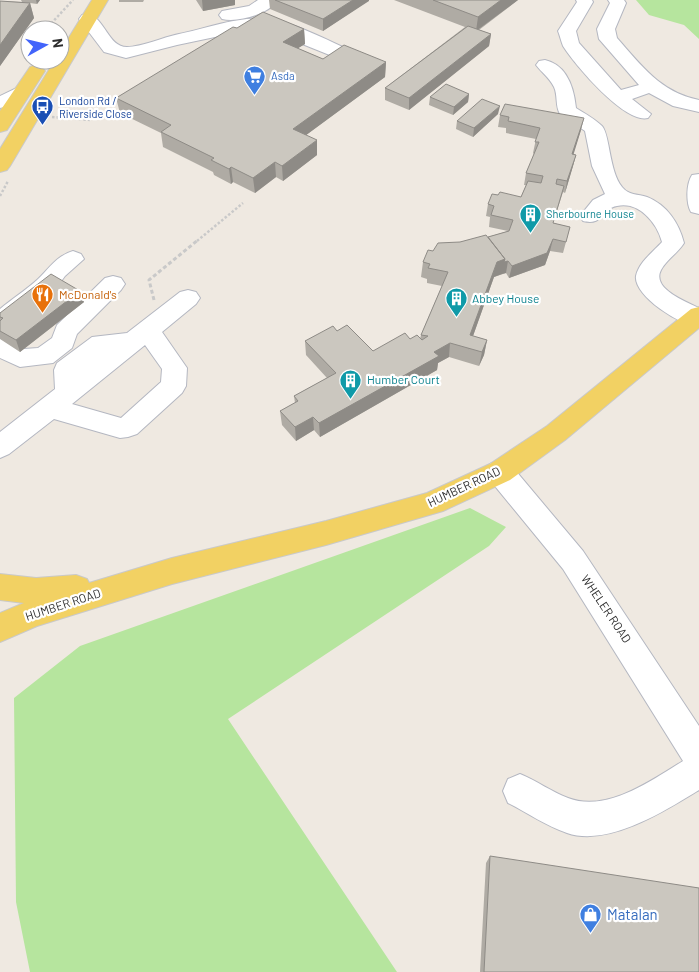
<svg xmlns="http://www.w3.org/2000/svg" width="699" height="972" font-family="Barlow,sans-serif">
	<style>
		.green { fill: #b6e59e }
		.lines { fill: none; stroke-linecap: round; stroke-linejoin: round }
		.minor-casing { stroke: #b4b7c1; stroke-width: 2 }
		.major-casing { stroke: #c9c9c9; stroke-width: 2 }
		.path-far1 { stroke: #c9c9c9; stroke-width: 2.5; stroke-dasharray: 2.5 2; stroke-linecap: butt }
		.path { stroke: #c9c9c9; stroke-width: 3; stroke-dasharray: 4 2.5; stroke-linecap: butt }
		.minor { fill: #fff; fill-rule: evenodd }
		.major { fill: #f2d163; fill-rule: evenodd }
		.wall { fill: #afaba4 }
		.shaded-wall { fill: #8e8b86 }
		.building { fill: #cbc7bf; stroke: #8e8b86 }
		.labels { text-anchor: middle; stroke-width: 4.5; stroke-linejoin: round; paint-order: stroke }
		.far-shop-label { font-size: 11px; fill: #366cbe; stroke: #fff; text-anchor: start }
		.far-transit-label { font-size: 11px; fill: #164399; stroke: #fff; text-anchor: start }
		.far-culture-label { font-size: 11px; fill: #0d838f; stroke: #fff; text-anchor: start }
		.food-label { font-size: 12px; fill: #c56008; stroke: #fff; text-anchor: start }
		.culture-label { font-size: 12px; fill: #0d838f; stroke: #fff; text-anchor: start }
		.street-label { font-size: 12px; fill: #2e2e2e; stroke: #fff }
		.near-shop-label { font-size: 15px; fill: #366cbe; stroke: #fff; text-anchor: start }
	</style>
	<rect width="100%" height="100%" fill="#efe9e1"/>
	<path class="green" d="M636,0H699V39L684,25L649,15Z
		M470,508L506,527L489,546L228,719L397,972H30L16,902L14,698L80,646Z"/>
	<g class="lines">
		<defs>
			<path id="minor" d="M258,0H278C269,14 238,23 222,19L219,15L222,11L249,6Z
				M576,0H592L593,2L576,31L579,43L621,90L639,85L599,39L597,29L610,3L608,0H624L626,3L615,29L617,38C642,66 660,92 699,100V112L673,106L649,93L632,99L651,114L648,118C625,124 575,65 563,46C561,41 560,36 558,31L577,2Z
				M88,14C105,18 108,47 127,47C141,47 164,37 179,34C204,29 240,16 265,19C293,21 328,41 354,52L357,56L354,60H342L265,29L248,30L177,45L126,58L104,52L79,19L82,15Z
				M545,60C567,65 574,88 576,108C584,113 595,119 602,126C610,135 609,171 622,187C628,195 638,194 647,197C667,205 679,223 684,243C678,253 666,260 661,270C651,289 687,302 699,308V325C682,328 633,295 636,276C639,262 653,252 662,242C657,223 639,201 617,206C600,209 604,226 583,221L580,216L593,200L605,194L592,166L585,131L560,114C555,106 558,95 554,87C549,77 542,73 536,65L539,61Z
				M23,85L30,87L32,91C25,101 12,105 0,108V96Z
				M699,174V214L691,212C686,204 686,184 692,175Z
				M73,251L81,254L84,259L65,276L54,291L8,327L0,329V309C12,299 26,290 37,280C49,269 56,256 73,251Z
				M113,276L121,278L125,284L121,290L77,334L72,348L53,363L20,367L0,358V338L24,349L38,348L52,338L57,325L105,278Z
				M188,290L196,292L200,298L196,304L162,332L187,368L186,386L182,393L137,434L128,437L120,438L54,419L9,454L0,458V432L55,389L54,370L57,363L92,337L127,333L180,292ZM145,345L162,369L161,382L121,418L72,404Z
				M500,461L510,464L583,551L699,726V790C665,811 608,847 567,833C546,826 528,813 508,803L503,791L508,779L520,774C537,781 552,792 568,798C607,813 652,780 683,761L563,569L490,480L486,472L490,464Z"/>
			<path id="major" d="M92,0H108L10,166L7,170L0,172V149L55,60H60V52Z
				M36,65L42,67L45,71L7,130L0,132V111L30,67Z
				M699,307V328L565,440L510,480L443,511L326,545L172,584L37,626L0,642V613L24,603L0,600V574L36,578L76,575L87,579L89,583L172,558L326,521L427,493L490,464L547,426L691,309Z"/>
		</defs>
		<use href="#minor" class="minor-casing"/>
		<use href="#major" class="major-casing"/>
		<path class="path-far1" d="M45,30L73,0
			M52,117L90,120
			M0,196L8,181
			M197,241L243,203"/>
		<path class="path" d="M154,300L149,280L198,240"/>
		<use href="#minor" class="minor"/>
		<use href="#major" class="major"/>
	</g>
	<path class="wall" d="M21,0H40L37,4L30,3L34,18L0,66V1L22,2Z
		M119,0H144L143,2H119Z
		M196,0H235V5L203,11Z
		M269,0H369L323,31L270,9Z
		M394,0H518L479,30L491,34L489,46L409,110L385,100V88L465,27Z
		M237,28L304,29L305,44L297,48L323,59L386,62L385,77L306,135L317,155L283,181L276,177L255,193L233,182L231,184L214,175L213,172L163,147L161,133L120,113L116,98Z
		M469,94L468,102L453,115L429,105L430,97Z
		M498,114L473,137L456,129L457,121Z
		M500,115L581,130L573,154L576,155L573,166L565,193L563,192L553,223L570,227L563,253L550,251L545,265L509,278L506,273L494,277L473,336L487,340L484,355L479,366L449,357L438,363L437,370L320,437L314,430L296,441L282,425L280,411L295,403L294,396L327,378L306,355L305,341L337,331L373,351L410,339H420L421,335L442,286L427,283V279L421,277L423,262L433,251L460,242L488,237L508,231L489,227L490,217L486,216L488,204L498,195L521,197L526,185H524L526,173L534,154L533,153L536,139L506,133V128L498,127Z
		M80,291L84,302L20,352L0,339V313Z
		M490,856L699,972H480L486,863Z"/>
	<path class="shaded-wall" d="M36,0H40L37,4Z
		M202,0H235V5L203,11Z
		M353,0H369V1L323,31V19Z
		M501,0H518L476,31L478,17Z
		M30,3L34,18L0,66V45Z
		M304,29L305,44L284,57L283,42Z
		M491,34L489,46L409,110V98Z
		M386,62L385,77L294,144L293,129Z
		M469,94L468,102L453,115L454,107Z
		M500,106L498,114L473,137L474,128Z
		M584,118L581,130L570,166L572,154Z
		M317,140V155L283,181L282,166Z
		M576,155L573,166L565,193L567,181Z
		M275,162L276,177L255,193L253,178Z
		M231,167L233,182L231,184L229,169Z
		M553,239L550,251L545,265L509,278L512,266Z
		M505,259L502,274L494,277L468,350L470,335L497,262Z
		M508,261L506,273L502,274L504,262Z
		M80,291L84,302L20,352L16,340Z
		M487,340L484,355L479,366L482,352Z
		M450,343L449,357L438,363L437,370L320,437L319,423L434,352Z
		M313,417L314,430L296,441L295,427Z"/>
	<path class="building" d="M275,0H353L323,19Z
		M433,0H501L478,17Z
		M0,1L30,3L0,45Z
		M263,12L304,29L283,42L323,59L344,45L386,62L293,129L317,140L282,166L275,162L253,178L231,167L229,169L211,160L214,158L161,132L171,125L116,98L233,27L237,28Z
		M468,26L491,34L409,98L385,88Z
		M446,84L469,94L454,107L430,97Z
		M482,99L500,106L474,128L457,121Z
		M505,104L584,118L572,154L576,155L567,181L557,179L556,184L564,186L553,223L570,227L566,242L553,239L547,253L512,266L508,261L504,262L505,259L488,237L509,231L513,220L491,215L494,206L488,204L492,194L498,195L500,192L521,197L528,181L541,183L543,176L526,173L539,142H535L540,128L508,121L509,117L500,115Z
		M486,235L505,259L497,262L470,335L487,340L482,352L450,343L434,352L439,356L319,423L313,417L295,427L280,411L298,401L294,396L336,373L305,341L333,326L337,331L347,325L373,351L405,333L410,339L417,335L422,340L428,336L421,335L448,272L428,268L430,264L423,262L428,250L433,251L438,243L460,242Z
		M51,274L80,291L16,340L0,331V321L3,318L0,317V313Z
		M490,856L699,888V972H484Z"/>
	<defs>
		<symbol id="supermarket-pin" viewBox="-11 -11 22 30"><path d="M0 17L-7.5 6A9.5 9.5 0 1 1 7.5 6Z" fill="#3f7fe0" stroke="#fff"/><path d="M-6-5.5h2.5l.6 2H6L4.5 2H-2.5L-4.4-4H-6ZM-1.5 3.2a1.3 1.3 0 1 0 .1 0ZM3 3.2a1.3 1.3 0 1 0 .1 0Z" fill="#fff"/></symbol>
		<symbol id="bus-pin" viewBox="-11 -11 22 30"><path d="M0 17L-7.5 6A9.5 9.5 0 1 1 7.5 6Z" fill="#1a4fb4" stroke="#fff"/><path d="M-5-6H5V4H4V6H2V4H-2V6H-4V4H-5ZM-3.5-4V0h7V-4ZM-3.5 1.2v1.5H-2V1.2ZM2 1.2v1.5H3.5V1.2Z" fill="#fff"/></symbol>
		<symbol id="building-pin" viewBox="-11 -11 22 30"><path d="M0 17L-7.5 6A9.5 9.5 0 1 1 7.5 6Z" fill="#0f9aa8" stroke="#fff"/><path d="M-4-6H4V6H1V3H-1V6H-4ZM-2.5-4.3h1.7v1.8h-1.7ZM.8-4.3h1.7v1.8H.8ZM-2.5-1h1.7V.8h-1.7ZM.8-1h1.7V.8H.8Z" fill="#fff"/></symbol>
		<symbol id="restaurant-pin" viewBox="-11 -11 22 30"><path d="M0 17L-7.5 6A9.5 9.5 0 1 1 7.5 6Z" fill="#e8710a" stroke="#fff"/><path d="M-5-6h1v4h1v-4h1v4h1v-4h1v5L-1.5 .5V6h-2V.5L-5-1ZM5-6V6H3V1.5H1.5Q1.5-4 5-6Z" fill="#fff"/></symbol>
		<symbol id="shop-pin" viewBox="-11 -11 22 30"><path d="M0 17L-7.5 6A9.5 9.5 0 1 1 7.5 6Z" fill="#3f7fe0" stroke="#fff"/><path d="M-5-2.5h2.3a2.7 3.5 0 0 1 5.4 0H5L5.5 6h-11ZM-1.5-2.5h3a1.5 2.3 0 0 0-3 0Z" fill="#fff"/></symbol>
	</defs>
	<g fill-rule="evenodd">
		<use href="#supermarket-pin" x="242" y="64" width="25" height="34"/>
		<use href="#bus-pin" x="30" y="94" width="25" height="34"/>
		<use href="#building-pin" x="518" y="202" width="25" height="34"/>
		<use href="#restaurant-pin" x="30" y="282" width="25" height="34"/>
		<use href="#building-pin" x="444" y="286" width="25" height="34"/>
		<use href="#building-pin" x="338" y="368" width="25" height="34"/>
		<use href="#shop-pin" x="578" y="902" width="25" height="34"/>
	</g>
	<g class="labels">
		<g class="far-shop-label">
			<text x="271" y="80">Asda</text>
		</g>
		<g class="far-transit-label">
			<text x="59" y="105">London Rd /<tspan x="59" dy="13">Riverside Close</tspan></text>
		</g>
		<g class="far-culture-label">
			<text x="546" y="218">Sherbourne House</text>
		</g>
		<g class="food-label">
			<text x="59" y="299">McDonald's</text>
		</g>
		<g class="culture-label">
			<text x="472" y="303">Abbey House</text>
			<text x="367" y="384">Humber Court</text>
		</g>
		<g class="street-label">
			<text transform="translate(464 487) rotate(-25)" y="4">HUMBER ROAD</text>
			<text transform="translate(63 605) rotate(-18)" y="4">HUMBER ROAD</text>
			<text transform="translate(606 609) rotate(56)" y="4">WHELER ROAD</text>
		</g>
		<g class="near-shop-label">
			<text x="607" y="920">Matalan</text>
		</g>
	</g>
	<g transform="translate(45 45) rotate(82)"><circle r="24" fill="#ffffff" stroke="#ababab"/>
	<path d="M0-4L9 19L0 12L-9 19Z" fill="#4264fb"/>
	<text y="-8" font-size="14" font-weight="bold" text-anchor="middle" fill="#2e2e2e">N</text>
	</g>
</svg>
